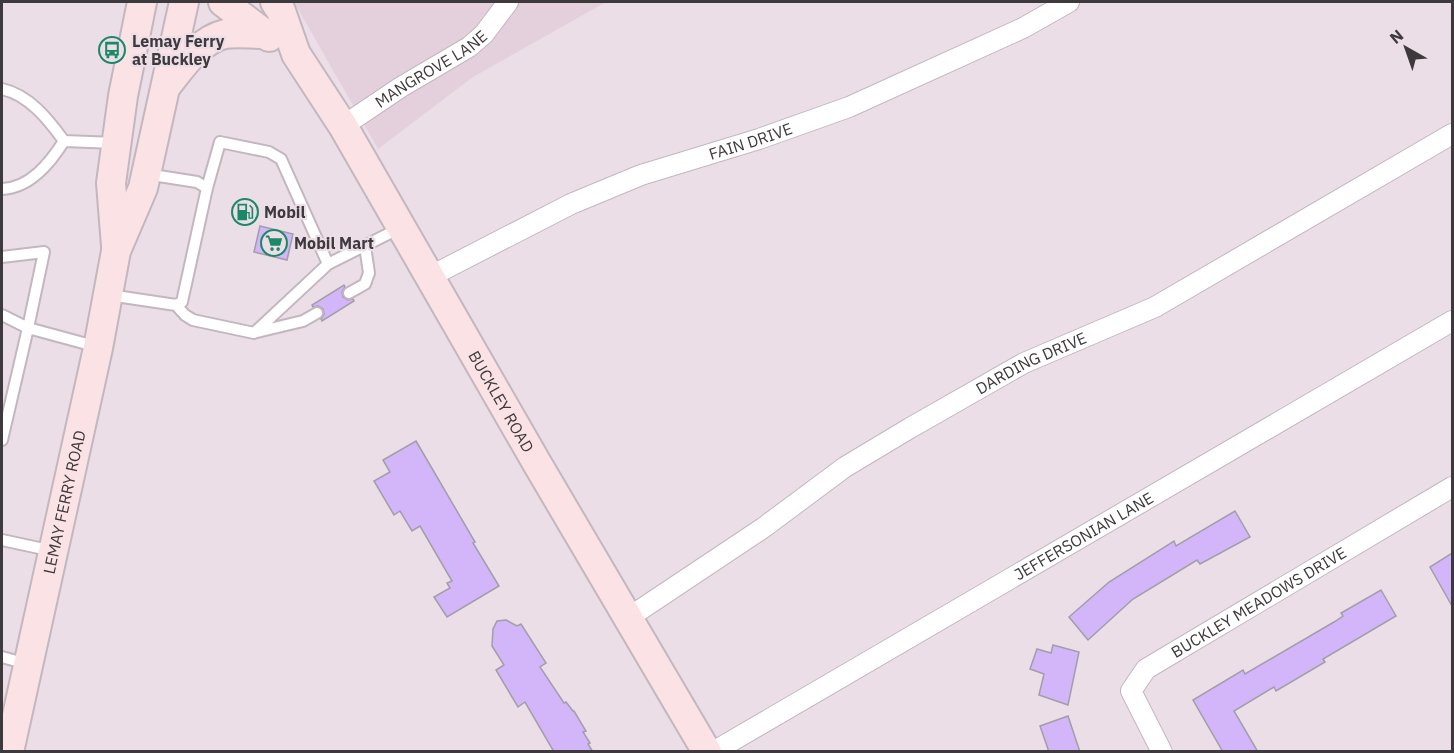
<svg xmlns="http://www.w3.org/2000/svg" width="1454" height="753" font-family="'IBM Plex Sans',sans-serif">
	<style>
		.built { fill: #e4d0dd }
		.building { fill: #d3b6fa; stroke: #a29da9; stroke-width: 1.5 }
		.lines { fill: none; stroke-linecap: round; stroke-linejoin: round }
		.lane-casing { stroke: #c3b7bf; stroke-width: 14 }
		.street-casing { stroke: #c3b7bf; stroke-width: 22 }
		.secondary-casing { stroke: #c3b7bf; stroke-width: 32 }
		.lane { stroke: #fff; stroke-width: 10 }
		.street { stroke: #fff; stroke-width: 20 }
		.secondary { stroke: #fbe2e5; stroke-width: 28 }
		.labels { text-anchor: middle; stroke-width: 4.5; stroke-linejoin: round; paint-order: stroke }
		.poi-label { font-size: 16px; font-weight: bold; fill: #3e393c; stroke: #ebdee7; text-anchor: start }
		.street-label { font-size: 16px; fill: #3e393c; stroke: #ebdee7 }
	</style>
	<rect width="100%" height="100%" fill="#ebdee7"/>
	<path class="built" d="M294,2H606L473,77L378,149Z"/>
	<path class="building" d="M260,226L293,234L287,260L254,252Z
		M344,285L345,287L342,292L343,297L348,300L353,299L354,301L322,321L321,319L324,314L323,309L318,306L313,307L312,305Z
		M416,441L475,542L473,543L499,586L447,617L434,597L450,588L447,583L452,581L420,526L412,531L400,511L394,515L374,481L390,472L383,460Z
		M1235,511L1250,537L1200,564L1197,560L1133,599L1088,640L1069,617L1109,582L1174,541L1176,546Z
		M1452,553V606L1430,567Z
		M1381,590L1396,616L1323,659L1325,662L1276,691L1274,687L1234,711L1258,752H1223L1193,700L1243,670L1245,674L1334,622L1343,616L1341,613Z
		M506,620L517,626L521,624L546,663L540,667L564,703L566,702L573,711H574L586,731L583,732L590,743L588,744L593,752H554L525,702L518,707L496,670L504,665L492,646L493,629L497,621Z
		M1053,645L1079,652L1068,705L1039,695L1044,674L1030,669L1037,649L1051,653Z
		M1068,716L1080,752H1049L1040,726Z"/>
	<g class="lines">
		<defs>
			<path id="lane" d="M2,89C29,95 48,119 64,141
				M64,141L116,143
				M2,189C30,188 50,163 64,141
				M2,257L44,252L28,328L2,440
				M328,264L400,228
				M349,293L365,284L369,273L365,246
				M109,295L176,305L182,302L207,188L197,182L146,174
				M176,305L185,315L193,320L254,333L328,264L281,159L269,152L220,142L207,188
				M2,315L28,328L98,347
				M257,332L303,321L317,313
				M2,540L53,551
				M2,657L27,664"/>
			<g id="street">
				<path id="s1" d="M343,126L401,87L469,47L484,34L508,2"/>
				<path id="s2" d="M429,277L571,204L641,175L759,139L849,107L1023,28L1069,2"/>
				<path id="s3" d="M628,618L763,528L845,467L910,428L1024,363L1155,307L1452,134"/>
				<path id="s4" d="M713,752L1452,321"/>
				<path id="s5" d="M1162,752L1131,691L1146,669L1452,487"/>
			</g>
			<g id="secondary">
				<path d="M223,2L269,37"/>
				<path id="s6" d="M275,2L281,11L296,54L343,126L538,465L707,752"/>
				<path d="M168,84C183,65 200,40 225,34C237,32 251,34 264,34"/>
				<path d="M116,246L111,183L123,96L142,2"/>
				<path id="s7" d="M9,752L98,348L116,251L143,188L184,2"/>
			</g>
		</defs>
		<use href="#lane" class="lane-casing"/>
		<use href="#street" class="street-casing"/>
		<use href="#secondary" class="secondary-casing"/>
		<use href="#lane" class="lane"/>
		<use href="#street" class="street"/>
		<use href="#secondary" class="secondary"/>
	</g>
	<defs>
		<symbol id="bus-ring" viewBox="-11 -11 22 22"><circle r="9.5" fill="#ebdee7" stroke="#1b8967" stroke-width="1.5"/><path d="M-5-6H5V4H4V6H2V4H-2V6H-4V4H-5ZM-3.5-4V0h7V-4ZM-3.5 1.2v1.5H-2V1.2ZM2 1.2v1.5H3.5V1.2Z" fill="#1b8967"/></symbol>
		<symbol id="fuel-ring" viewBox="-11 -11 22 22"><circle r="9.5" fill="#ebdee7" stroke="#1b8967" stroke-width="1.5"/><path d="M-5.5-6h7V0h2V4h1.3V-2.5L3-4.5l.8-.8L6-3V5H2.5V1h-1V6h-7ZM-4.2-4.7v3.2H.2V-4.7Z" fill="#1b8967"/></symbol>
		<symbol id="supermarket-ring" viewBox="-11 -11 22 22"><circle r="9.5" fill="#ebdee7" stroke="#1b8967" stroke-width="1.5"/><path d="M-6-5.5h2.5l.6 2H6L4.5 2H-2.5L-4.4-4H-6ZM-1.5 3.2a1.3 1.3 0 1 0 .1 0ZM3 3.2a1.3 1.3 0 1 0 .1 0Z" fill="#1b8967"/></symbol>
	</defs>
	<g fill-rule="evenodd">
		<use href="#bus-ring" x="97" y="35" width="30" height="30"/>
		<use href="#fuel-ring" x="230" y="197" width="30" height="30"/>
		<use href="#supermarket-ring" x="259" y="228" width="30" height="30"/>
	</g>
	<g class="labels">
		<g class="poi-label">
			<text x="132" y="47">Lemay Ferry<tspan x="132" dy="18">at Buckley</tspan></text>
			<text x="264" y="218">Mobil</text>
			<text x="294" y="249">Mobil Mart</text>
		</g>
		<g class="street-label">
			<text dy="6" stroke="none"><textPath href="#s1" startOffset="105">MANGROVE LANE</textPath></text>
			<text dy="6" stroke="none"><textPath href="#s2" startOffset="350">FAIN DRIVE</textPath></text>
			<text dy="6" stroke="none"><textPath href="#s3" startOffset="478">DARDING DRIVE</textPath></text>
			<text dy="6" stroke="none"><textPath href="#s6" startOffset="460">BUCKLEY ROAD</textPath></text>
			<text dy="6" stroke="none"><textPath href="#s7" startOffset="256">LEMAY FERRY ROAD</textPath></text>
			<text dy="6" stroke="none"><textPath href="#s4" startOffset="429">JEFFERSONIAN LANE</textPath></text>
			<text dy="6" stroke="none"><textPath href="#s5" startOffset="226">BUCKLEY MEADOWS DRIVE</textPath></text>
		</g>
	</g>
	<rect width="1454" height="753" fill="none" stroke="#3e393c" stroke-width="6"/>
	<g transform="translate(1406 48) rotate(320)" stroke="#ebdee7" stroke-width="4.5" paint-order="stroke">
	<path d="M0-4.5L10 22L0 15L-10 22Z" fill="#3e393c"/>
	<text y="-9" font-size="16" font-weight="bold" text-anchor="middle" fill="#3e393c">N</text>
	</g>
</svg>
